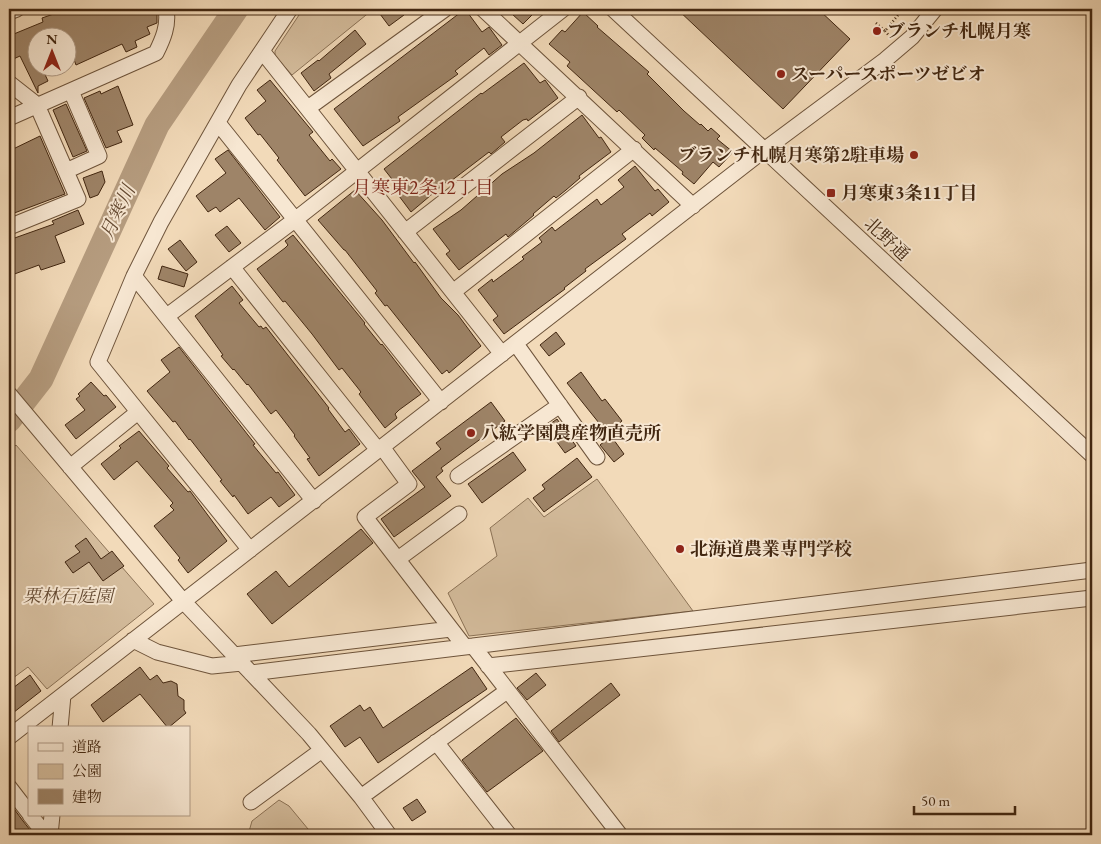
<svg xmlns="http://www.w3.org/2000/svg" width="1101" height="844" font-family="'EB Garamond','Noto Serif JP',serif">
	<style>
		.green { fill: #d4bc9c; stroke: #8b7256 }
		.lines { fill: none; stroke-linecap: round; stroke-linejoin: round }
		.river { stroke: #b69d80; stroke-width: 25 }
		.building { fill: #9e8468; stroke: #422711 }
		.minor-casing { stroke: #6e543b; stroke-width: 17 }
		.path { stroke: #422711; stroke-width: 2.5; stroke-dasharray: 1 2.5; stroke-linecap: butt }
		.minor { stroke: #f7e7d2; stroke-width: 15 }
		.poi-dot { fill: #8f2418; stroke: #f7e7d2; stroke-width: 2 }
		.labels { text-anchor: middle; stroke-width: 4; stroke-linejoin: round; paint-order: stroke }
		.poi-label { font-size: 18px; font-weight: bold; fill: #422711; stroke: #f7e7d2; text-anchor: start }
		.street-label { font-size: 18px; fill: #422711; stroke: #f7e7d2 }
		.park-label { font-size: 18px; font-style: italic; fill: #664c34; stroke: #f7e7d2 }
		.neighbourhood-label { font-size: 19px; fill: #7a1f14; stroke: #f7e7d2 }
		.water-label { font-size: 19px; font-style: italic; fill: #654a32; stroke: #f7e7d2 }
	</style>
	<rect width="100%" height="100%" fill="#f2dab9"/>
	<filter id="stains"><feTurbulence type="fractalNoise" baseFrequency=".004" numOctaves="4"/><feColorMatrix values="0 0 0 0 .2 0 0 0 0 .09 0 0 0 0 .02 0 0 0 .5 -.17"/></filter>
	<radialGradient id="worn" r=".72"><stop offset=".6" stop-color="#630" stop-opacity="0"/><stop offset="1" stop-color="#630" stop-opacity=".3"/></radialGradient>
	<path class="green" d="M303,9H370L371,11L292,75L275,56V51Z
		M16,445L154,604L47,689L28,667L9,681V452Z
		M597,479L693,611L469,636L448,593L497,556L490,528L528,498L544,517Z
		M279,800L289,806L313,835H248L252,821Z"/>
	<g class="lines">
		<path class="river" d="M9,420L41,379L157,125L236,9"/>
	</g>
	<path class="building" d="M68,9H157V23L147,27L150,34L135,41L137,47L126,52L122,44L76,65L68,43V38H38V45L33,47L38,57V68H42L48,81L38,86V93L20,56L9,61V36L43,22L42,18Z
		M387,9H398L404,15L389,26L380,14Z
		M465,9L482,32L489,27L502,45L489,55L484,48L455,71L458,74L398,117L400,121L363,146L334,109Z
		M518,9H538L523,24L512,14Z
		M677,9H818L850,39L783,109Z
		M583,12L598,26L597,27L649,72L647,74L684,111L700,125L701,124L708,131L711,128L720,136L717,139L733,152L719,167L713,162L694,184L682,174L683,172L655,148L654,150L642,138L645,135L619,110L617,112L567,66L570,62L549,44L562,30L565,32Z
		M355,30L366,44L329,74L331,78L314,91L301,73L318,60L319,61Z
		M524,63L540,83L545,80L558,98L528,121L527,119L523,120L501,137L505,142L491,154L489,152L451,181L450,179L411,212L399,196L403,193L384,169L481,93L482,94Z
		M270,80L313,132L309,135L330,161L332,159L341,169L305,196L277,160L279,158L260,134L258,135L245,118L266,101L257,90Z
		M118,86L133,125L117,131L122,142L106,148L84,98L100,91L101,94Z
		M66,104L87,151L73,157L53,110Z
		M582,115L599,138L601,137L611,152L579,176L580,178L566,190L556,198L554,196L533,214L534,215L508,237L506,234L459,270L446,254L450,251L433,229L461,210L502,174L534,153Z
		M40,136L65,194L9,215V151Z
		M228,150L280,217L265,230L239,198L220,212L216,207L208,212L196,196L226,173L215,159Z
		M635,166L655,191L658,189L669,202L652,216L650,213L622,234L626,239L585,269L586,271L564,288L565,289L504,334L493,320L498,316L478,290L492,279L493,282L524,259L522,257L542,242L539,238L552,227L555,231L597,199L601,205L624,187L618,180Z
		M102,171L105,182L98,195L90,198L83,178Z
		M355,190L382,220L414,263L415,262L441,298L458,315L481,346L449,373L447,370L442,374L387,305L385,306L375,293L377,291L345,250H344L318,220Z
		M78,210L84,224L55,236L65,262L41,270L39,265L9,276V240L54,224L52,221Z
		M227,226L241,243L229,252L215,235Z
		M293,235L365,323L364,324L381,345L382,344L421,394L399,410L395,414L397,418L385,428L359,394L361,392L342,368L339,370L312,334L285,301L283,302L257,269L285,248L288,245L285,241Z
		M180,240L197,262L186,271L168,249Z
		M162,266L188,274L184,287L158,279Z
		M232,286L243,300L239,303L259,327L261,326L263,329L266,327L329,408L328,409L345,432L349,429L360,444L319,476L307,459L310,458L294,436L295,435L276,410L271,414L248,384L247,385L234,369L233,370L221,356L223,355L195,316Z
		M556,332L565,344L549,356L540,345Z
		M179,347L255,444L253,445L276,473L278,472L295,495L279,507L271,497L248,514L234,495L233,497L220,481L222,480L190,439L189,440L175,421L173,422L147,391L170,372L161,360Z
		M581,372L602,401L605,399L622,421L607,433L567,383Z
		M91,382L104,396L106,395L116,407L76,439L65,425L85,410L76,399L80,396L78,394Z
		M491,402L505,421L441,468L443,471L436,477L451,496L394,537L381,519L425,487L412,471L441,449L436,443Z
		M557,419L576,446L565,453L546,427Z
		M139,431L169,466L167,468L188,492L190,491L227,541L188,573L178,560L180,558L154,526L174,510L170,506L173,503L137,461L114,480L101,464L121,448L119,446Z
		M611,436L624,454L614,462L600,445Z
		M513,452L526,470L482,503L468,484Z
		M577,458L592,477L544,512L533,498L545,489L542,485Z
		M361,529L373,543L272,624L247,594L276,571L289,587Z
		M86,538L101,559L112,551L124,566L103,581L89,562L73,573L65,562L80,552L75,546Z
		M140,667L150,680L157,675L163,683L171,681L177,684L178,696L184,700V710L186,713L168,728L140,694L103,722L91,705Z
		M472,667L487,689L378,763L360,737L345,747L330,726L360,705L364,711L370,707L383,728Z
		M536,673L546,685L527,700L517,688Z
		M30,675L41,691L9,716V691Z
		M611,683L620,695L559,742L551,731Z
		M516,718L543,751L487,792L462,760Z
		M417,799L426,812L412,821L403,808Z
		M9,802L23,821L34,835H15L9,827Z"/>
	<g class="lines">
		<defs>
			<path id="minor" d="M483,9L693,206
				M613,9L1092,455
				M9,12L17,9
				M262,51L502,354
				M9,83L37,105L78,199L9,227
				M308,108L445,9
				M9,118L156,53C163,39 169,25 166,9
				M218,123L441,402
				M66,171L99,156L71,91
				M405,232L579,97
				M232,267L378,450
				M134,276L314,501
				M453,292L634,149
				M167,316L296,219L563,9
				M516,344L597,457
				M9,394L183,601L309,734L361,797L389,835
				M382,447L409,484L365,517L465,647
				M70,467L138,412
				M458,476L560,405
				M250,550L98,362L134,276L161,222L239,85L290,9
				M398,559L459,514
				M133,640L157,652L212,666L242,663
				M473,646L1092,570
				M234,655L451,629
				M488,666L1092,598
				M251,673L473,646L620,835
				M60,728L63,695
				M9,737L764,150L885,60L912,37L935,9
				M436,742L509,835
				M9,787L29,813
				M361,797L507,691
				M251,802L322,750
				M30,815L46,835
				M50,835L52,815"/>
		</defs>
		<use href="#minor" class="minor-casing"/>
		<path class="path" d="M876,23L885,31L903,9
			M885,31L891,38"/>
		<use href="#minor" class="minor"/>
	</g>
	<g class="poi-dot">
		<circle cx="877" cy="31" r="5"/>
		<circle cx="781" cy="74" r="5"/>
		<circle cx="914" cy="155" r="5"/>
		<rect x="826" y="188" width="10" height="10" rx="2.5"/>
		<circle cx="471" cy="433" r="5"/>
		<circle cx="680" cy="549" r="5"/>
	</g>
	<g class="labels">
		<g class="poi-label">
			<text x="887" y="37">ブランチ札幌月寒</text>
			<text x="791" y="80">スーパースポーツゼビオ</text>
			<text x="904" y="161" text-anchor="end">ブランチ札幌月寒第2駐車場</text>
			<text x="841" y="199">月寒東3条11丁目</text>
			<text x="481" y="439">八紘学園農産物直売所</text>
			<text x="690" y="555">北海道農業専門学校</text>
		</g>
		<g class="street-label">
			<text transform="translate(887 239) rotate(43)" y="6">北野通</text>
		</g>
		<g class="park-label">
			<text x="68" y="602">栗林石庭園</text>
		</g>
		<g class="neighbourhood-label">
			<text x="423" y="194">月寒東2条12丁目</text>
		</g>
		<g class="water-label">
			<text transform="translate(117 212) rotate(-65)" y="7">月寒川</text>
		</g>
	</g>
	<rect width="1101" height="844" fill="none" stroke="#f2dab9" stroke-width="30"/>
	<rect x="10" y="10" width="1081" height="824" fill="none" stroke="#422711" stroke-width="2.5"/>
	<rect x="15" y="15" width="1071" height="814" fill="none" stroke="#422711"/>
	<rect x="28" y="726" width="162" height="90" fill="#f7e7d2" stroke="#af9a85"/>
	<rect x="38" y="743" width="25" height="8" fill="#f7e7d2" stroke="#af9a85"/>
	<text x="72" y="752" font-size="15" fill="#422711">道路</text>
	<rect x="38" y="764" width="25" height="15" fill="#d4bc9c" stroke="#af9a85"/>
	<text x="72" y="776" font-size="15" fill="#422711">公園</text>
	<rect x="38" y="789" width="25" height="15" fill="#9e8468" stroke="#af9a85"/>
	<text x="72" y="802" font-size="15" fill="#422711">建物</text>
	<g transform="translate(52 52)"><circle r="24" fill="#f7e7d2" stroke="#af9a85"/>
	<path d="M0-4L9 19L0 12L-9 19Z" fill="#8f2418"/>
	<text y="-8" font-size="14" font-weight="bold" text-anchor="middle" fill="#422711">N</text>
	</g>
	<path d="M914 806v8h101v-8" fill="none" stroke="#422711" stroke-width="2.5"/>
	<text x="921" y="806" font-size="15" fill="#422711" stroke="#f7e7d2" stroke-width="4" paint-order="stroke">50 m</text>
	<rect width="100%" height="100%" filter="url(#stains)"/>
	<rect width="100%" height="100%" fill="url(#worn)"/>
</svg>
